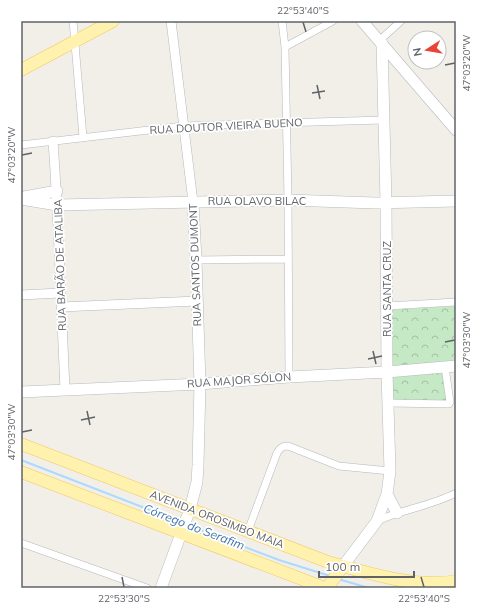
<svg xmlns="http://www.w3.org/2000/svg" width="477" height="609" font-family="Mulish,sans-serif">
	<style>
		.forest { fill: url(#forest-crowns) }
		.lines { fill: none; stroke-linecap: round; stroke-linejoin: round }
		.stream { stroke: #aadaff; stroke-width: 2 }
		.minor-casing { stroke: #b5b8bc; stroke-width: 8 }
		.tertiary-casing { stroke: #b5b8bc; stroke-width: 10 }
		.secondary-casing { stroke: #b6babf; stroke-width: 12 }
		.primary-casing { stroke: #f2c960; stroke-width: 13 }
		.minor { stroke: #fff; stroke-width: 7 }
		.tertiary { stroke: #fff; stroke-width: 9 }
		.secondary { stroke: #fff; stroke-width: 11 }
		.primary { stroke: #fff2af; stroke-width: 12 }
		.ticks { fill: none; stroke: #5f6368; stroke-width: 1.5 }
		.labels { text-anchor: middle; stroke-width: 3.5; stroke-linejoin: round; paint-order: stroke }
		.street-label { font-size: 11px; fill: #5f6368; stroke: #fff }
		.water-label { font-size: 12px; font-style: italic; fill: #4174aa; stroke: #fff }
		.neatline { fill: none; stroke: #5f6368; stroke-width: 1.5 }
		.ticks-label { font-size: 10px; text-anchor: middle; fill: #5f6368 }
	</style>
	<defs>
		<pattern id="forest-crowns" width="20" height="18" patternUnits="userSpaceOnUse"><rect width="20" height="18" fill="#c5e8c5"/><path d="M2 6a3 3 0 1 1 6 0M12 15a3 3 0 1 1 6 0" fill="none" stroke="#a3c0a4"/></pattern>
	</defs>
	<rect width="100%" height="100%" fill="#f1efe8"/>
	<path class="forest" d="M456,306V362L391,368L389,310Z
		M445,367L451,405L388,404L387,372Z"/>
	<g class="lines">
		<path class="stream" d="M21,460L181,522
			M187,525L279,560L330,576
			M338,579L369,588"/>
		<defs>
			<path id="minor" d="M73,21L83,137
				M282,21L285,47L288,200L289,377
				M380,40L401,21
				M285,47L333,21
				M21,145L183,126L383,120
				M196,260L288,259
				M387,306L456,302
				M388,403L449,404L450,402L445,367
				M377,521C403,509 431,506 456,493
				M248,531L277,453C280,448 282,446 288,446L339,466L390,471
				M21,543L147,588"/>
			<path id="tertiary" d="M171,21L193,202
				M53,141C59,224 61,306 65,389
				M21,295L60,293
				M61,307L197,301"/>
			<path id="secondary" d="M362,21L456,130
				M24,197L57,191
				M21,199L57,205L288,200L375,203L456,201
				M21,392L200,384L289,377L387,372L456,366
				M387,494L397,513
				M343,566L377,521L387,494L390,471L387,372L386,203L382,43
				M161,588L190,509L197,482L198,465L200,384L196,260L193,202"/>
			<path id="primary" d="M21,70L113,21
				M21,444L328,562C365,572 417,589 456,581
				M21,472L325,588
				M327,588L343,566"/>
		</defs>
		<use href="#minor" class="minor-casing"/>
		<use href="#tertiary" class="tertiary-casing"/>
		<use href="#secondary" class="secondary-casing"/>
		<use href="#primary" class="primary-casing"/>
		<use href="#minor" class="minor"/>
		<use href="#tertiary" class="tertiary"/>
		<use href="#secondary" class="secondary"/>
		<use href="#primary" class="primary"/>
	</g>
	<path class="ticks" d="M303,22L306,32M445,65L455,63M317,85L320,99M312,93L325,91M22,155L32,153M445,342L455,340M373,351L376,364M368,359L382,356M87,411L90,425M81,420L95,417M22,432L32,430M122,577L124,587M421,577L424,587"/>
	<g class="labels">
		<g class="street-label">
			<text transform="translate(226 126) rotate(-3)" y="4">RUA DOUTOR VIEIRA BUENO</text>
			<text x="257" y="205">RUA OLAVO BILAC</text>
			<text transform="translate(60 265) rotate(-92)" y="4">RUA BARÃO DE ATALIBA</text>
			<text transform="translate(195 265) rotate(-92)" y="4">RUA SANTOS DUMONT</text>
			<text transform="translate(387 289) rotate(-90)" y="4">RUA SANTA CRUZ</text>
			<text transform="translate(239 380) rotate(-4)" y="4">RUA MAJOR SÓLON</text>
			<text transform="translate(217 519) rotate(21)" y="4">AVENIDA OROSIMBO MAIA</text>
		</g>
		<g class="water-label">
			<text transform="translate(194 527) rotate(21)" y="4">Córrego do Serafim</text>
		</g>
	</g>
	<rect width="477" height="609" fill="none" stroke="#ffffff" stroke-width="44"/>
	<g transform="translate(427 50) rotate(258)"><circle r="19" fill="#ffffff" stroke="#bfc1c3"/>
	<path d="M0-3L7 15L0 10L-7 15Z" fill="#ea4335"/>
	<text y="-6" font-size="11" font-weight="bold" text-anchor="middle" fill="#5f6368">N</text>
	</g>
	<path d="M319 571v6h95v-6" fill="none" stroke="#5f6368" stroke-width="2"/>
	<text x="325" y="571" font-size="12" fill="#5f6368" stroke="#ffffff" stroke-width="3" paint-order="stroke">100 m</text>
	<rect x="22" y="22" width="433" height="565" class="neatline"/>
	<g class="ticks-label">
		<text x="303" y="14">22°53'40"S</text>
		<text transform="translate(466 63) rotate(-90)" y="4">47°03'20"W</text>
		<text transform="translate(11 155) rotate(-90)" y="4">47°03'20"W</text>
		<text transform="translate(466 340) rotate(-90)" y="4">47°03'30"W</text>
		<text transform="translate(11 432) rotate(-90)" y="4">47°03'30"W</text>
		<text x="124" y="602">22°53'30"S</text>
		<text x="424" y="602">22°53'40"S</text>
	</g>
</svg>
